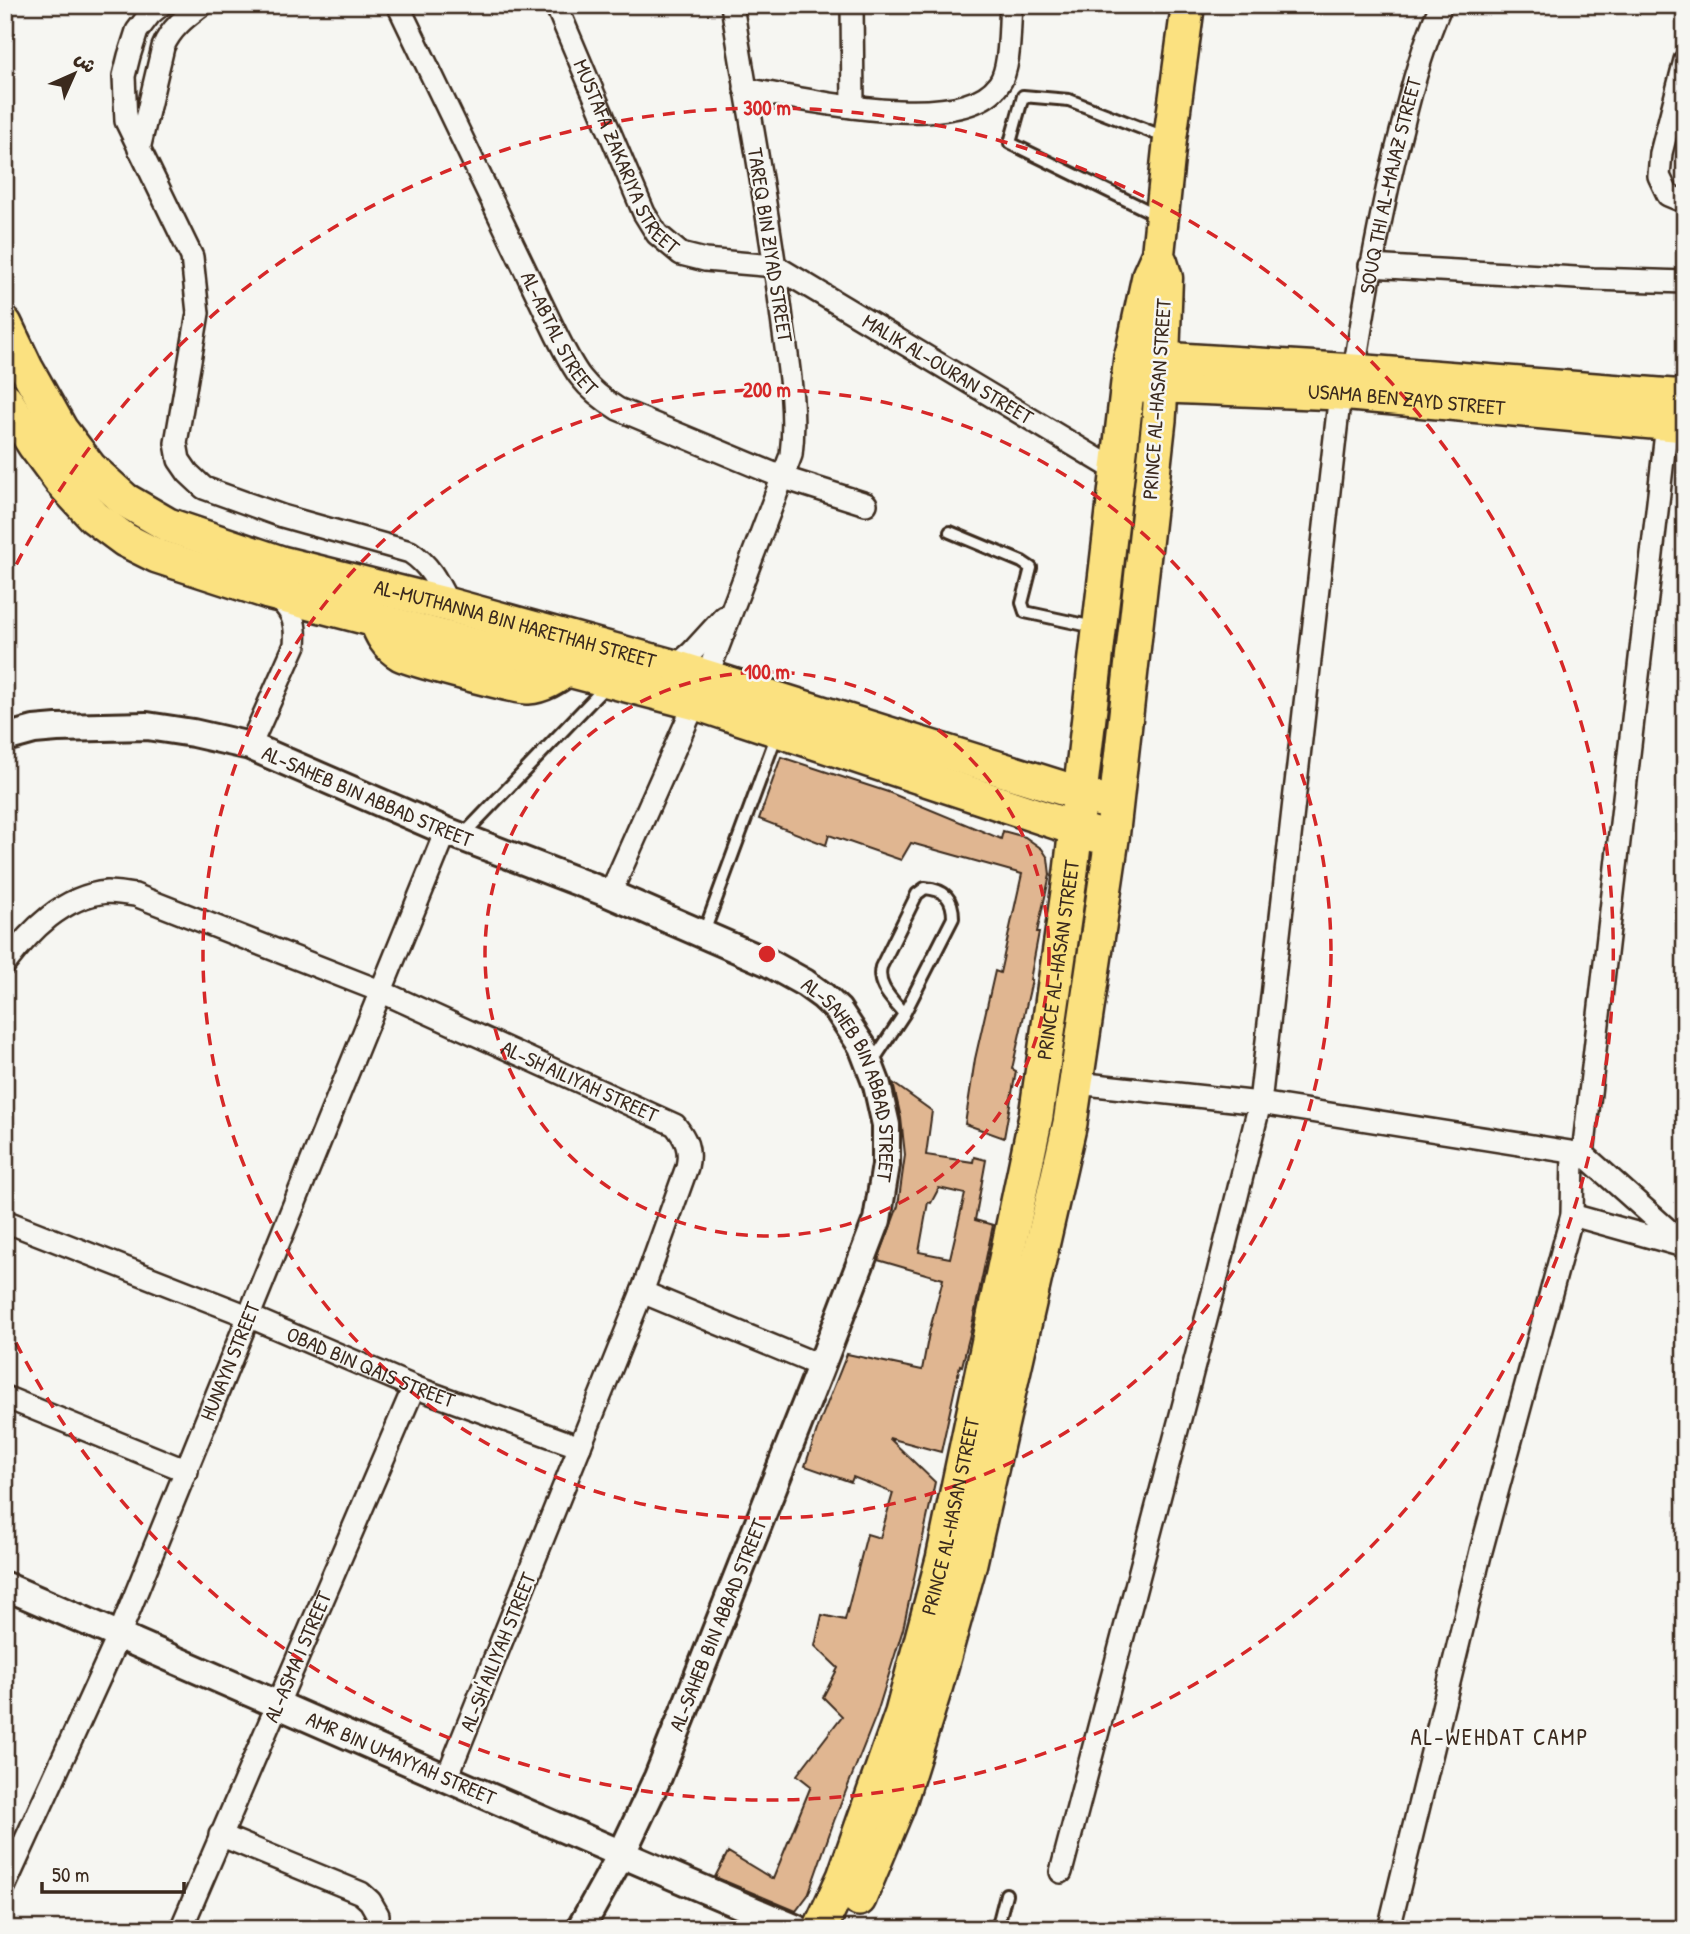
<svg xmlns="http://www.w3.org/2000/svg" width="1690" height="1934" font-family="'Patrick Hand','Playpen Sans Arabic',sans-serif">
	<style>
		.building { fill: #e0b691; stroke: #3b2a1e; stroke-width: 2; fill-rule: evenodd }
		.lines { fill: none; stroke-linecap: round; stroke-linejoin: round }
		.service-casing { stroke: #3b2a1e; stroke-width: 16 }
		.minor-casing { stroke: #3b2a1e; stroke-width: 26 }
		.tertiary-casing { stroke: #3b2a1e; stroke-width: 32 }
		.primary-casing { stroke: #3b2a1e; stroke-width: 37 }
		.trunk-casing { stroke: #3b2a1e; stroke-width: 38 }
		.service { stroke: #f6f6f2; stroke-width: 10 }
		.minor { stroke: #f6f6f2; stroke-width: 21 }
		.tertiary { stroke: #f6f6f2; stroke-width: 26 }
		.primary { stroke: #fbe180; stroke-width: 32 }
		.trunk { stroke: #fbe180; stroke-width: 33 }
		.ring { fill: none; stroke: #d62828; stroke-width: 3.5; stroke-dasharray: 12 9 }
		.labels { text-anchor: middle; stroke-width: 5; stroke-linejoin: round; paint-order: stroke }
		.street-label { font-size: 21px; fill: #3b2a1e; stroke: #f6f6f2 }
		.neighbourhood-label { font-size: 23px; letter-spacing: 2px; fill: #3b2a1e; stroke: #f6f6f2 }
		.centre { fill: #d62828; stroke: #f6f6f2; stroke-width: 3.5 }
		.ring-label { font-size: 21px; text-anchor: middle; font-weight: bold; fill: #d62828; stroke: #f6f6f2; stroke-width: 5; stroke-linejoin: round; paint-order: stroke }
	</style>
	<rect width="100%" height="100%" fill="#f6f6f2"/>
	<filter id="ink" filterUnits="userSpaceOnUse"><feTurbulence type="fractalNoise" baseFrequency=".0143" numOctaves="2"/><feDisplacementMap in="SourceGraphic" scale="14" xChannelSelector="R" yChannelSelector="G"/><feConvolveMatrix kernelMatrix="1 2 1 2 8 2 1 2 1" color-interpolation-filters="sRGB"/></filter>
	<g filter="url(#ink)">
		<path class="building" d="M781,757L888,792L1001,839L1003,831L1025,837L1042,849L1048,858L1050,875L1037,932H1039L1030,980H1032L1012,1069L1016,1071L1004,1138L965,1124L975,1059L995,971L1000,973L1022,874L911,843L901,860L829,835L826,845L759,819Z
			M893,1083L932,1111L926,1155L973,1162L974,1157L986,1160L975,1220L993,1225L971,1330L962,1366L960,1365L941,1452L889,1438L935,1482L903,1629L877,1713L834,1821L808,1895L796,1911L715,1877L728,1852L773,1879L811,1786L797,1775L842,1716L823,1697L838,1668L815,1646L822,1615L845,1620L867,1534L880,1538L893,1493L853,1477L851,1482L805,1466L821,1419L847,1354L922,1370L929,1333L943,1279L878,1260L898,1206L905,1155L901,1118ZM939,1188L965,1194L950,1258L919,1252L928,1202L931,1203Z"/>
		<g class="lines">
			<defs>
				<path id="service" d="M1159,216L1010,143L1023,96L1069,100L1167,138
					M950,532L1022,562L1031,568L1022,603L1025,612L1094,627
					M463,835L607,685
					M703,935L777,734
					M871,1064L904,1014L953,918C953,898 945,890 925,888L917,894L881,967C876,986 893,1000 904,1014
					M997,1929L1006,1894"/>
				<g id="minor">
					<path d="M161,5L150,14L137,31L129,56L124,76L126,121L192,257L198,313L176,443L179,460L188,473L204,488L282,516L410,552C431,566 438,583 449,605"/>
					<path id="s1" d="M398,5L556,334C574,370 582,387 618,409L784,478L866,504"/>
					<path id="s2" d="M556,5L644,213L657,234L681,254L705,260L775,266L1119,472"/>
					<path d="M852,5L853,107"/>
					<path d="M1685,60L1661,153L1659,176L1668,195L1685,202"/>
					<path d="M745,89C800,98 962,137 999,84C1011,68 1009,26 1011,5"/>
					<path d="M139,149L163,47C171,28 186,17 202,5"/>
					<path d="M1370,266L1593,279L1685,282"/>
					<path id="s3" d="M1354,371C1367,289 1381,208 1402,128C1412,86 1423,45 1441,5"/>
					<path d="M675,667L692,652L724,617"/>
					<path d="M250,746L295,645C297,623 292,607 272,595"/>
					<path d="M610,894L707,676L791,455C797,407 787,359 781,311C768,209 748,107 732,5"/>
					<path id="s4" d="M5,964C30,931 63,896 107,892C116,892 126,894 135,895L380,991L675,1125C686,1139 691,1149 687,1167L642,1292L447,1777"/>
					<path d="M1077,1083L1260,1103L1583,1154L1685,1245"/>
					<path d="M1583,1154L1667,424"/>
					<path d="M1572,1215L1683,1246"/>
					<path id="s5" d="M5,1221L248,1316L414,1387L580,1447"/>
					<path d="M642,1292L821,1366"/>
					<path d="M5,1397L187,1471"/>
					<path d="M220,1835L361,1893L370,1901L378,1915L376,1929"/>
					<path d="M1061,1872L1214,1289L1260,1103L1340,393"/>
					<path id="s6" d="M5,1885L119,1635L446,831"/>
					<path id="s7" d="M181,1929L414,1387"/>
					<path d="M1389,1929L1481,1551L1572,1215L1573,1153"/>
				</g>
				<g id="tertiary">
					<path id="s8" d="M5,738L34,730L57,728L147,726L193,733L250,746L446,831L610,894L767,962L805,983L823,996L838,1010L862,1046L877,1085L886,1125V1165L877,1220L821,1366L658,1777L621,1855L580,1929"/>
					<path id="s9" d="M5,1586C269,1700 532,1817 797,1929"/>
				</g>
				<path id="primary" d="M1161,262L1166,278L1163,358
					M1131,357L1149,274L1158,254L1170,139L1188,5"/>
				<g id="trunk">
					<path id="s10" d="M5,324L26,368L61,430L90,468L125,500L168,525L281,563L449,605L675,667L1100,800"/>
					<path id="s11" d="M1141,385L1340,393L1685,425"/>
					<path d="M5,399L35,446L61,481L94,517L125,540L157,556L268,592L696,703L1095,835"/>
					<path d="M376,620C381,634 387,646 401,654C413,660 515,687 528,687C543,686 555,678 567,669"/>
					<path d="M859,1899L898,1806L936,1685L969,1567L1070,1123L1112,839L1159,420L1163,358"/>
					<path id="s12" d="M820,1929L844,1877L902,1713L943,1559L1036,1116L1071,871L1131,357L1354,371L1685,397"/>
				</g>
			</defs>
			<use href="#service" class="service-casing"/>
			<use href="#minor" class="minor-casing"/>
			<use href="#tertiary" class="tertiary-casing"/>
			<use href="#primary" class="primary-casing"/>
			<use href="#trunk" class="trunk-casing"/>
			<use href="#service" class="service"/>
			<use href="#minor" class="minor"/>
			<use href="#tertiary" class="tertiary"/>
			<use href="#primary" class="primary"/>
			<use href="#trunk" class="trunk"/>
		</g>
	</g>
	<g class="ring">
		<circle cx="767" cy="954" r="282"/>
		<circle cx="767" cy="954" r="564"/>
		<path d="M7 583A846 846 0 1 1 7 1325"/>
	</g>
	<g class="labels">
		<g class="street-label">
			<text dy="7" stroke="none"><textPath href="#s2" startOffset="168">MUSTAFA ZAKARIYA STREET</textPath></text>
			<text dy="7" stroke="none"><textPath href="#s3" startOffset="189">SOUQ THI AL-MAJAZ STREET</textPath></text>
			<text transform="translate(770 245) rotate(81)" y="7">TAREQ BIN ZIYAD STREET</text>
			<text dy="7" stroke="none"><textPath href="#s1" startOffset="366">AL-ABTAL STREET</textPath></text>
			<text dy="7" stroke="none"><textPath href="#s2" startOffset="578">MALIK AL-OURAN STREET</textPath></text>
			<text transform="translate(1157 399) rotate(-86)" y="7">PRINCE AL-HASAN STREET</text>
			<text dy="7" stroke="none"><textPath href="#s11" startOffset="266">USAMA BEN ZAYD STREET</textPath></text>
			<text dy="7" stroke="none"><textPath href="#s10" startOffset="626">AL-MUTHANNA BIN HARETHAH STREET</textPath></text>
			<text dy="7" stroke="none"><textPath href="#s8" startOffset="376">AL-SAHEB BIN ABBAD STREET</textPath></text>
			<text dy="7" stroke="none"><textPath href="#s12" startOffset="1001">PRINCE AL-HASAN STREET</textPath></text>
			<text dy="7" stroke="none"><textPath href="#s4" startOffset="639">AL-SH'AILIYAH STREET</textPath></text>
			<text dy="7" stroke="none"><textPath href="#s8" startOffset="964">AL-SAHEB BIN ABBAD STREET</textPath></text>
			<text dy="7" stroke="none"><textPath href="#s6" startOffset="570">HUNAYN STREET</textPath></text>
			<text dy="7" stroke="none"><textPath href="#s5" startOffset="394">OBAD BIN QAIS STREET</textPath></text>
			<text dy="7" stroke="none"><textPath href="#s12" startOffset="434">PRINCE AL-HASAN STREET</textPath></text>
			<text transform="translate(718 1625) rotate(-68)" y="7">AL-SAHEB BIN ABBAD STREET</text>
			<text transform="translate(498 1652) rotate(-68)" y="7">AL-SH'AILIYAH STREET</text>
			<text dy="7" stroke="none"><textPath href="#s7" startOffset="296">AL-ASMA'I STREET</textPath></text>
			<text dy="7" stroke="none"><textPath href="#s9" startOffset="432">AMR BIN UMAYYAH STREET</textPath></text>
		</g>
		<g class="neighbourhood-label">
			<text x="1500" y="1745">AL-WEHDAT CAMP</text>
		</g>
	</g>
	<circle cx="767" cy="954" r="10" class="centre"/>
	<g class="ring-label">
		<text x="767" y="115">300 m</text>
		<text x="767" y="397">200 m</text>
		<text x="767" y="679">100 m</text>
	</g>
	<rect width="1690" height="1934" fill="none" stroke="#f6f6f2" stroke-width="28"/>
	<rect x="14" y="14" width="1662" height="1906" fill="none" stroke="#3b2a1e" stroke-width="2.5" filter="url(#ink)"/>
	<g transform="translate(74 74) rotate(45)" stroke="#f6f6f2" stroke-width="5" paint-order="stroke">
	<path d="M0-5L12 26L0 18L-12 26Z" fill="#3b2a1e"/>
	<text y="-10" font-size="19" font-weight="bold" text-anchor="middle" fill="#3b2a1e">ش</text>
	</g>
	<path d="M42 1882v10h142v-10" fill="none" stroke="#3b2a1e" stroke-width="3.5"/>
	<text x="52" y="1882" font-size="21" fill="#3b2a1e" stroke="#f6f6f2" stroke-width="5" paint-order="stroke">50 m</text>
</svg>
